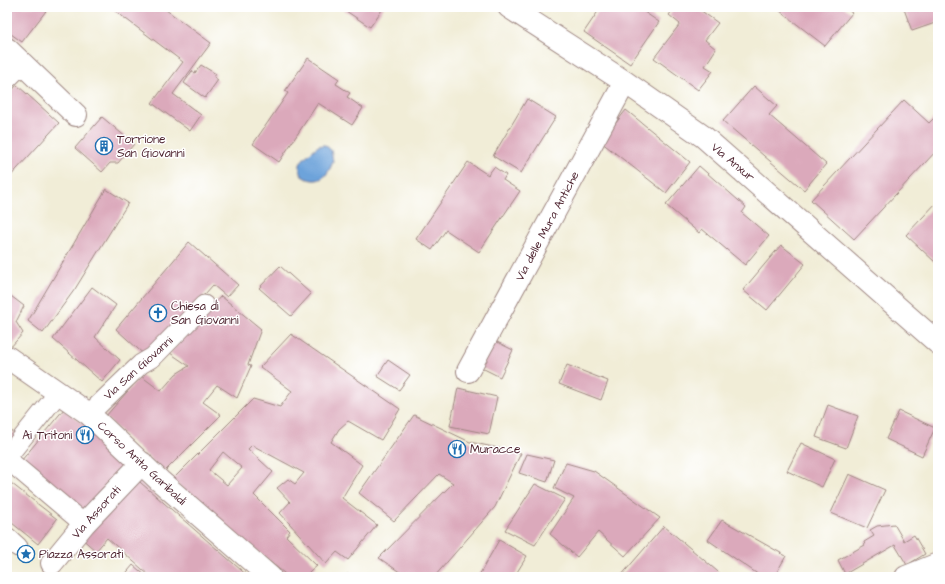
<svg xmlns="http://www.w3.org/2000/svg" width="945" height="584" font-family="'Architects Daughter',sans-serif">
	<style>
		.water { fill: #6da3da; stroke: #5c6182 }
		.building { fill: #dba9bb; fill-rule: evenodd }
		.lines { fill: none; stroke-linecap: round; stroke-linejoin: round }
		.pedestrian-casing { stroke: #9e8681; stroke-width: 21 }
		.minor-casing { stroke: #9e8681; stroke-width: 24 }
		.pedestrian { stroke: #fff; stroke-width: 19 }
		.minor { stroke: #fff; stroke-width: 22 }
		.labels { text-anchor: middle; stroke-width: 3; stroke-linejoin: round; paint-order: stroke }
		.poi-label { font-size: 12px; fill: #4a1f2b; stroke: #fff; text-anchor: start }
		.street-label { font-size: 12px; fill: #4a1f2b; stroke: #fff }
	</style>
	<rect width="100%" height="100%" fill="#fff"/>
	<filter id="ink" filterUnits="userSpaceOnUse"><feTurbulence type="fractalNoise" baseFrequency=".025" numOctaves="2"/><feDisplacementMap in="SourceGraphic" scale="8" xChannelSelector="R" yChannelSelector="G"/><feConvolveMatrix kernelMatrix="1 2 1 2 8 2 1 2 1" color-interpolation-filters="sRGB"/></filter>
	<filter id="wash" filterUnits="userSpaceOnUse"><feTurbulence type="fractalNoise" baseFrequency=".012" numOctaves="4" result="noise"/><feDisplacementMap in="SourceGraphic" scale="16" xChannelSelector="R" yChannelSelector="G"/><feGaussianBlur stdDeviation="0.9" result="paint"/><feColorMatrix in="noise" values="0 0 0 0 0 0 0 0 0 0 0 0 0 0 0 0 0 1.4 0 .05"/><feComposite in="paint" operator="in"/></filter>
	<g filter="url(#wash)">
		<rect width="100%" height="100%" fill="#f1edd7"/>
		<path class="water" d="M325,145L331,150L333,161C328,177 319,185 303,177C296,165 301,160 311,152C316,148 317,145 325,145Z"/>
		<g id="blocks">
			<path class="building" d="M7,7H49L22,42L7,31Z
				M110,7H162L211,43L173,94L201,115L190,131L152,103L183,62Z
				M340,7H384L370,27Z
				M601,7H637L659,22L630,64L584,32Z
				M675,7H696L718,23L705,40L716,49L705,66L713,71L698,90L654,58L680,24L669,15Z
				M775,7H844L852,13L825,46Z
				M908,7H938V22L912,31L904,9Z
				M308,58L339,79L336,84L350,93L347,97L363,108L352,125L318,103L279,162L253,144L288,93L285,91Z
				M201,65L216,74L214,77L218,80L205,98L184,83L192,71L195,73Z
				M17,85L59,123L7,180V96Z
				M754,86L777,106L769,115L826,164L804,190L723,121Z
				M527,99L556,117L521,173L493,156Z
				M904,100L929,123L938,114V149L854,239L811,200Z
				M626,110L690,162L666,193L601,142Z
				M102,117L134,144L118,163H110L102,172L75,148Z
				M468,162L488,175L494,167L506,175L503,180L520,191L479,252L446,230L432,250L416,239Z
				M699,166L746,207L742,213L769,236L745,265L702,229L699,233L666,205Z
				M106,189L128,203L75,289L43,333L28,321Z
				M938,201V260L935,262L906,235Z
				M189,242L238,285L227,297L213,285L148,358L116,329Z
				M781,245L805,264L767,310L743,290Z
				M280,266L311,294L291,316L259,288Z
				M92,287L116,305L95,337L120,360L102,382L53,339Z
				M7,293L24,306L16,322L23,333L10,348L7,346Z
				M221,296L261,329L248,365L251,366L237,398L217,385L203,402L221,415L164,472L105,417L141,376L161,391L176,374L189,366L170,353Z
				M291,334L400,409L381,440L348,421L339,429L331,442L362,465L342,498L377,525L348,560L337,552L326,564L280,513L290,502L277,488L288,479L295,484L304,473L252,445L248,449L273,472L254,495L290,531L286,536L317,566L304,577H289L225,526L172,480L253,399L280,407L292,391L260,367ZM223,452L242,468L227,485L209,470Z
				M493,340L513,350L500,377L480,367Z
				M388,360L410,375L399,390L377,376Z
				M567,365L608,381L601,400L559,384Z
				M458,388L497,397L489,434L450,426Z
				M828,405L858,416L846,448L816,437Z
				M64,409L82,423L84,420L135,465L85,515L21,461Z
				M899,411L935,428L922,456L886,439Z
				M414,415L470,442L521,453L495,507L434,577H407L379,558L453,483L439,474L394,521L359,493Z
				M7,428L17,435L7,446Z
				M801,443L835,459L822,487L787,471Z
				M527,454L554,460L547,482L519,473Z
				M566,463L594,471L660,518L625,556L598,532L577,557L550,534L574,498L554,488Z
				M849,474L885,490L867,528L831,513Z
				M133,476L249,577H151L107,538L96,551L80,537Z
				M7,480L57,519L38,544L7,519Z
				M535,484L565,499L535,545L505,530Z
				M722,520L786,556L774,577H762L708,540Z
				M894,524L904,541L914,535L925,554L907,565L895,545L845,574L838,560L865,545L864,542L874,536L870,530L877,526Z
				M664,526L671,532L724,577H620Z
				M499,540L527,556L514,577H478Z
				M133,565L147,577H123Z
				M365,572L372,577H361Z
				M348,574L351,577H340Z"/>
		</g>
	</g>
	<g filter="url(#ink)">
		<use href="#blocks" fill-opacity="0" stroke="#9e8681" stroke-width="1"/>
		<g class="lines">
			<defs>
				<path id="pedestrian" d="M89,414L141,364L153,357L204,305
					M7,457L59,392
					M7,459L84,524
					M7,537L18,547"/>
				<path id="minor" d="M509,7L625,82L704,137L938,343
					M7,49L76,115
					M7,77L21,63
					M7,357L89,414L160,481L270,577
					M468,371L625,82
					M52,563L84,524L142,463
					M906,577L938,564"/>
			</defs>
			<use href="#pedestrian" class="pedestrian-casing"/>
			<use href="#minor" class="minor-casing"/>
			<use href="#pedestrian" class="pedestrian"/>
			<use href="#minor" class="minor"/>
		</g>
	</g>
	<defs>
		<symbol id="building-ring" viewBox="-11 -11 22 22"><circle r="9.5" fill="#fff" stroke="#1f6fb2" stroke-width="1.5"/><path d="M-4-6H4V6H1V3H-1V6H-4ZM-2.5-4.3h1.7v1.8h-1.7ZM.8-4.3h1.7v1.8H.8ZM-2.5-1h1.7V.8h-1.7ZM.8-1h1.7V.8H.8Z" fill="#1f6fb2"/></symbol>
		<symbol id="church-ring" viewBox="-11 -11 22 22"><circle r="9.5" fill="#fff" stroke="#1f6fb2" stroke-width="1.5"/><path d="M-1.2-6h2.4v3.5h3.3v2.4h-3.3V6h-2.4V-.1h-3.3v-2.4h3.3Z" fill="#1f6fb2"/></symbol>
		<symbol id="restaurant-ring" viewBox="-11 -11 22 22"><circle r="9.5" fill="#fff" stroke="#1f6fb2" stroke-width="1.5"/><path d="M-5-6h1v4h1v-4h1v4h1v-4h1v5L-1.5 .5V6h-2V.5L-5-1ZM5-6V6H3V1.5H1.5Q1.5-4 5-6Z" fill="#1f6fb2"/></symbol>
		<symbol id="sight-ring" viewBox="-11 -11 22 22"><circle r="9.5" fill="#fff" stroke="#1f6fb2" stroke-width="1.5"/><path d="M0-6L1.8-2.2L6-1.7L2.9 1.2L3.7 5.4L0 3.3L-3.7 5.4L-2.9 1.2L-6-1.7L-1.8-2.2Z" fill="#1f6fb2"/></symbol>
	</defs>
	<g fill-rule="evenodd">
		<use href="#building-ring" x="94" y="136" width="20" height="20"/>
		<use href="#church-ring" x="148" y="303" width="20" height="20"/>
		<use href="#restaurant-ring" x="75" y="425" width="20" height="20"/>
		<use href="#restaurant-ring" x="447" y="439" width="20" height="20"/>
		<use href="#sight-ring" x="16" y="544" width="20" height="20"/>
	</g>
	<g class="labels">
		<g class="poi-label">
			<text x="117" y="143">Torrione<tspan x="117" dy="14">San Giovanni</tspan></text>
			<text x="171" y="310">Chiesa di<tspan x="171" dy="14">San Giovanni</tspan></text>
			<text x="72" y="439" text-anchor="end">Ai Tritoni</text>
			<text x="470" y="453">Muracce</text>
			<text x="39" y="558">Piazza Assorati</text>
		</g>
		<g class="street-label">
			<text transform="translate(733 162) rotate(40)" y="4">Via Anxur</text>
			<text transform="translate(547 226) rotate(-62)" y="4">Via delle Mura Antiche</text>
			<text transform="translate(138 368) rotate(-42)" y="4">Via San Giovanni</text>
			<text transform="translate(142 463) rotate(43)" y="4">Corso Anita Garibaldi</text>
			<text transform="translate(96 512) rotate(-48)" y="4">Via Assorati</text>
		</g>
	</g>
	<rect width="945" height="584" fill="none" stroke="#fff" stroke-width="24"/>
</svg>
